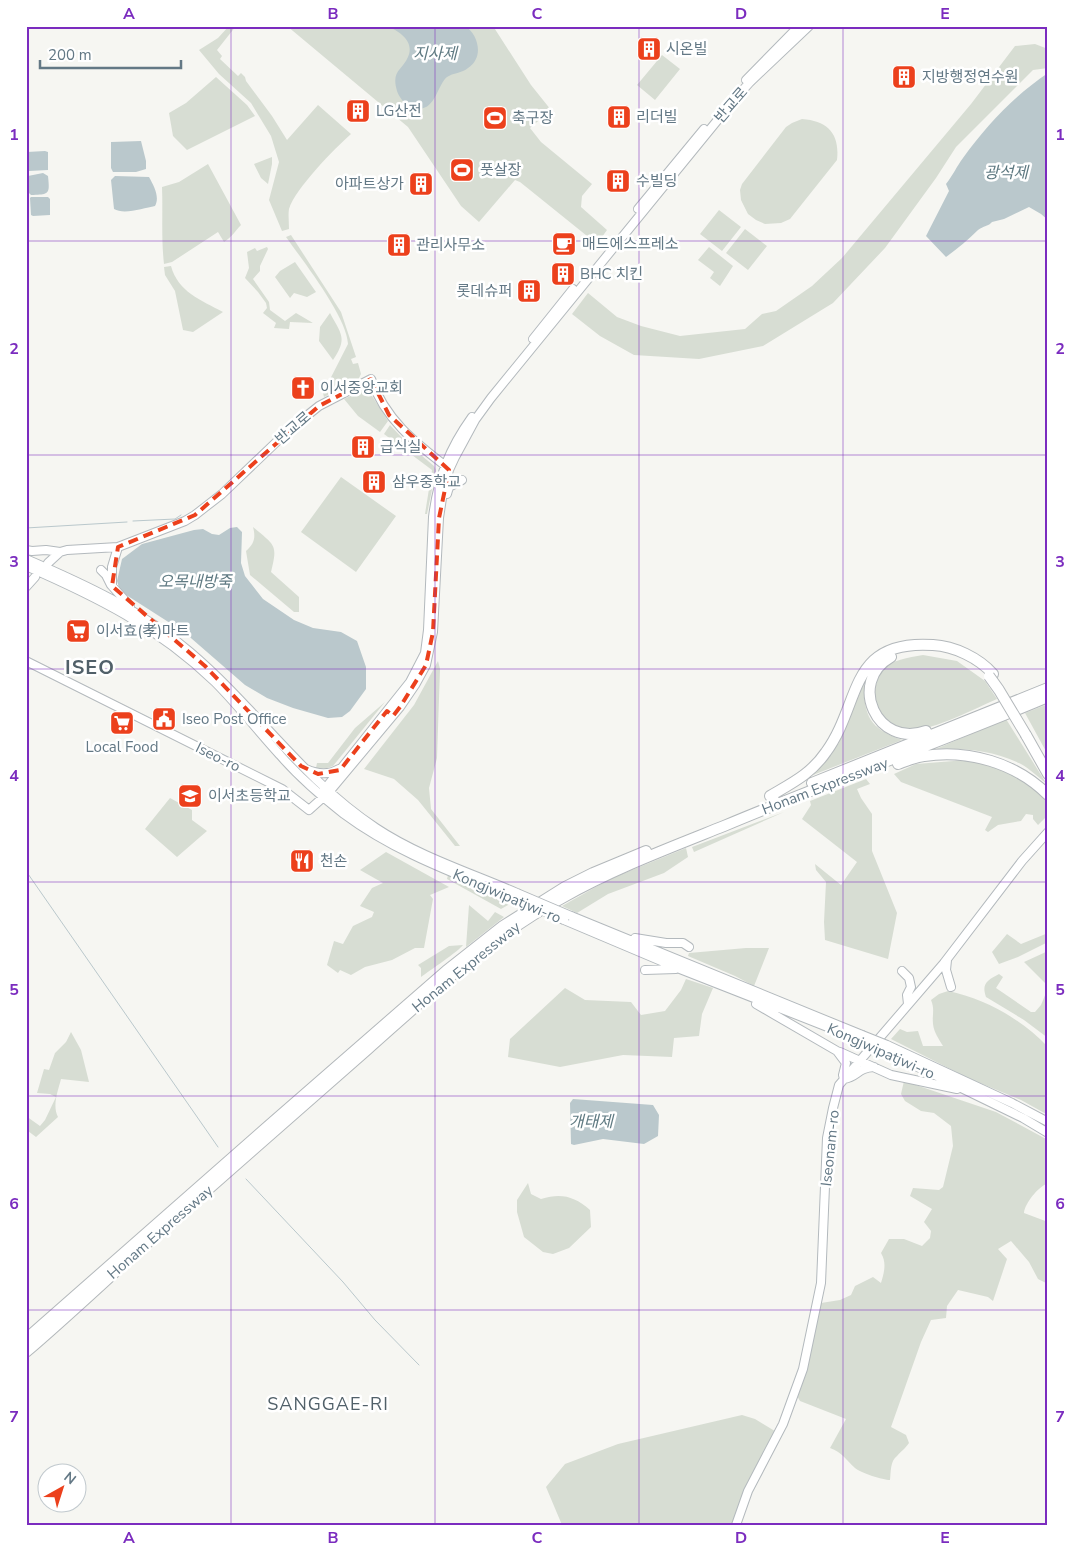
<svg xmlns="http://www.w3.org/2000/svg" width="1074" height="1551" font-family="'Nunito Sans','Noto Sans KR',sans-serif">
	<style>
		.green { fill: #d7ddd3 }
		.water { fill: #bac8cc }
		.lines { fill: none; stroke-linecap: round; stroke-linejoin: round }
		.stream { stroke: #bac8cc; stroke-width: 1 }
		.secondary-casing { stroke: #b3b9bd; stroke-width: 10 }
		.highway-casing { stroke: #b3b8bb; stroke-width: 12 }
		.secondary { stroke: #fff; stroke-width: 8 }
		.highway { stroke: #fff; stroke-width: 10 }
		.secondary-bridge-casing { stroke: #b3b9bd; stroke-width: 10; stroke-linecap: butt }
		.highway-bridge-casing { stroke: #b3b8bb; stroke-width: 12; stroke-linecap: butt }
		.secondary-bridge { stroke: #fff; stroke-width: 8 }
		.highway-bridge { stroke: #fff; stroke-width: 10 }
		.marked { fill: none; stroke: #ec401c; stroke-width: 4; stroke-dasharray: 10 6; stroke-linejoin: round }
		.grid { fill: none; stroke: #7b2cbf; stroke-width: 1; stroke-opacity: 0.55 }
		.labels { text-anchor: middle; stroke-width: 5; stroke-linejoin: round; paint-order: stroke }
		.poi-label { font-size: 15px; fill: #637885; stroke: #fff; text-anchor: start }
		.street-label { font-size: 15px; fill: #637885; stroke: #fff }
		.water-label { font-size: 16px; font-style: italic; fill: #5f7a82; stroke: #fff }
		.quarter-label { font-size: 18px; letter-spacing: 1px; fill: #516069; stroke: #fff }
		.district-label { font-size: 20px; font-weight: bold; letter-spacing: 1px; fill: #516069; stroke: #fff }
		.neatline { fill: none; stroke: #7b2cbf; stroke-width: 2 }
		.grid-label { font-size: 16px; text-anchor: middle; font-weight: bold; fill: #7b2cbf }
	</style>
	<rect width="100%" height="100%" fill="#f6f6f2"/>
	<path class="green" d="M229,26H236L217,50L222,56L220,59L238,76L241,73L245,77L246,81L272,116L287,140L318,105L351,134C335,148 295,189 289,209C288,215 289,222 289,229L282,231L269,200L279,162L271,136L251,103L219,74L199,50L218,38Z
		M287,26H493L531,85L551,110L530,128L541,142L592,184L582,196L581,207L607,230L597,244L520,182L515,180L479,222L461,206L408,127Z
		M1035,44L1048,49V68L1033,70L956,147L936,178L885,248L833,303L763,346L699,359L634,355L600,336L572,314L588,293L617,317L641,326L680,336L745,329L762,314L776,311L812,286L842,258L971,104L1015,46Z
		M662,55L680,69L655,100L637,85Z
		M216,77L247,105L255,116L187,150L173,136L169,113L186,103Z
		M802,119C828,121 840,134 837,160L790,219L781,223L765,224L756,220L748,214L741,200L740,190L742,184L786,127L792,123Z
		M272,157V164L268,184L261,178L254,164Z
		M208,164L241,225C235,231 232,237 224,242L218,232L172,262L164,264C161,238 163,213 162,187L179,182Z
		M719,210L741,227L722,251L700,234Z
		M745,229L767,246L748,270L726,253Z
		M291,235L341,312L356,357L351,359L353,364L358,363L361,374L358,380L324,397L323,393L348,344C347,317 303,261 286,237Z
		M267,247L268,249L260,266V271L253,279L269,302L270,310L285,321L296,313L313,323L290,322L289,329L274,328L276,323L263,313L267,308L266,303L258,292L245,278L249,268L247,252L255,248L257,251Z
		M709,247L733,266L720,286L710,278L714,272L698,260Z
		M295,262L316,292L307,297L294,293L290,298L275,277L280,271Z
		M171,266C178,292 201,300 223,312L193,332L183,330L175,291L165,275L164,267Z
		M330,313C341,334 348,338 333,360L319,341L320,327Z
		M367,388L388,421L380,432L358,416L344,399Z
		M390,425L408,444L434,466L436,470L427,514H425L432,470L384,434Z
		M341,477L396,516L356,572L301,532Z
		M253,527C275,546 278,544 271,572L299,597V612H294L250,575L246,551C254,544 256,538 253,527Z
		M923,655L957,661L985,681L997,699C976,708 929,733 907,730C884,726 869,703 877,682C878,678 879,674 881,671C892,659 908,658 923,655Z
		M438,661L440,669L437,758L429,788L431,809L460,846H455L418,800L394,779L364,769L414,705Z
		M864,683C864,716 869,728 902,740L813,775L839,743Z
		M385,702L333,766L327,768H316L317,763H328L355,728Z
		M1048,704V755L1025,713Z
		M1006,719L1046,783C1038,777 1030,769 1021,764C995,751 965,748 936,749Z
		M966,760L993,764L1017,776L1044,795L1048,800V815L1038,825L1033,819V815L1026,814L1021,821L998,825L988,832L985,830L992,817L901,782L894,774L916,764Z
		M866,779L870,784L857,789L861,798L872,814V851L897,913L888,959L825,940L824,922L826,882L816,870L815,864L841,885L857,862L802,819L811,805L810,801Z
		M170,798L192,810V820L207,831L177,857L145,829Z
		M784,812L694,852L692,847Z
		M686,848L688,857L664,873L608,894L577,913L562,906L610,879Z
		M386,852L449,887L430,895L433,899L424,948H415L392,960L365,967L351,975L340,970L338,973L327,965L334,941L343,944L353,926L372,917L374,912L360,906L372,888L383,883L360,870Z
		M448,875L503,899L508,905L501,909L447,879Z
		M469,905L488,921L495,912L504,917L466,947Z
		M1048,933V942L1018,957L999,964L992,952L1007,934L1021,944Z
		M463,945C459,951 429,971 421,977V968L418,965L449,946Z
		M746,948H769L754,986L735,976L688,956L689,953Z
		M1048,951V969L1045,978L1048,980V986L1024,962Z
		M999,974L1003,977L996,988L1031,1012H1035L1041,1005L1048,988V1038L1024,1020L986,997C981,983 988,980 999,974Z
		M686,979L713,988L702,1014L699,1036L674,1038L672,1057L623,1055L560,1067L508,1057L510,1039L565,988L585,1000L631,1002L641,1015L665,1011L681,990Z
		M948,991C986,999 1021,1019 1048,1047V1115L1021,1100L968,1078L891,1039L900,1029L907,1032L918,1031L923,1046H943C939,1039 934,1033 933,1024C932,1014 935,1010 931,1000L939,994Z
		M71,1032L81,1050L89,1082L61,1079C58,1091 52,1105 58,1117L36,1137L28,1131L26,1134V1116L40,1126L45,1120L56,1097L50,1094L37,1093L44,1069L49,1070L55,1053L66,1042Z
		M904,1081L996,1112L1048,1140V1183C1038,1187 1025,1203 1024,1213L1048,1222V1284L1038,1279L1029,1262L1011,1241L998,1249L1007,1259L993,1301L988,1297L958,1290L947,1306L946,1318L931,1320L921,1342L891,1427L906,1435L909,1443C905,1449 901,1451 897,1456C890,1461 891,1472 890,1480C883,1480 861,1473 855,1468C846,1460 842,1452 830,1448L846,1419L800,1401L797,1396L805,1370L821,1303L840,1300L851,1295L855,1286L873,1277L881,1283C884,1273 887,1263 881,1253L889,1239H904L922,1246L930,1238L931,1231L924,1222L932,1209L910,1196L913,1188L939,1190L943,1187L953,1146L951,1126L934,1113L921,1111L905,1101L901,1094Z
		M528,1183L531,1194L541,1199C561,1193 574,1196 590,1210L591,1227L569,1248L553,1254L543,1252L524,1237L517,1212V1200Z
		M742,1415L755,1419L778,1433L736,1525H562L546,1487L565,1464L618,1444Z"/>
	<path class="water" d="M387,26H465C479,35 484,58 468,68C462,73 453,73 447,77C436,86 435,118 409,106C404,103 399,97 397,91C391,70 402,71 408,57C415,41 399,31 387,26Z
		M1048,73V220L1041,214L1029,207L1004,219L992,222C989,226 983,226 978,230C968,240 957,249 946,257L926,236L949,191L946,184C953,175 957,166 963,158C986,126 1015,95 1048,73Z
		M141,141L146,161V169L136,172H113L111,168V142Z
		M45,151L48,152V170L29,171L27,152Z
		M43,173L48,176C50,195 49,194 31,195L29,193L28,176Z
		M115,176L149,177C154,186 160,197 155,206C144,208 124,215 114,209L111,180Z
		M31,197H48L50,199V215L33,216L31,215L30,198Z
		M237,527L242,532L241,563L245,576L263,599L294,620L313,628L341,632L357,641L366,667V689L350,711L342,717L328,718L293,708L267,698L245,685L184,632L120,591L117,581L122,559L142,544L194,530L203,529L212,534L219,535L230,528Z
		M573,1099L653,1105L659,1115L658,1136L644,1144L603,1139L574,1145L571,1144L570,1103Z"/>
	<g class="lines">
		<path class="stream" d="M133,521L175,519L181,515
			M26,528L127,522
			M26,871L218,1147
			M246,1179L343,1282L375,1320L419,1365"/>
		<defs>
			<path id="secondary" d="M746,80L799,26
				M638,209L704,129
				M533,339L573,289
				M447,494L449,487L462,480
				M118,547L112,567V586L130,606
				M26,550L32,551L46,550L60,552
				M26,559C84,584 141,610 190,652C256,708 302,779 376,828C418,856 471,873 517,893
				M48,563L60,552L67,550L118,547L185,521L195,515L222,494L289,430L319,406L371,379C385,419 414,442 447,467
				M26,566C97,597 158,627 215,682C238,705 258,731 280,755C299,777 321,796 344,814C395,852 454,873 512,897
				M101,570L106,575L111,585
				M26,587L35,577
				M26,661L282,789L309,810L329,792L400,707L415,685L426,665L433,632L439,518L442,498L449,470L455,457L475,420L491,398L734,100L750,82L809,26
				M306,769C319,775 329,775 339,769
				M324,790L410,682L425,653L428,630L433,517C438,478 449,449 472,417
				M571,916L862,1035
				M564,920L680,969L858,1039
				M635,938L666,943H683L689,947
				M947,960L946,970L951,987
				M645,970L676,969
				M902,971L909,978L911,987L907,995L908,1004
				M756,1004L837,1051L846,1063L843,1075L844,1079C858,1077 857,1068 874,1067
				M887,1045L1012,1103L1048,1122
				M883,1050L1023,1118L1048,1133
				M840,1052L891,1075L957,1089
				M736,1525L748,1491L783,1424L803,1369L821,1283L827,1138L833,1108L839,1085L944,963L1022,861L1048,832"/>
			<path id="highway" d="M891,657C847,682 877,749 926,731
				M1026,735L1048,774
				M898,764C906,761 915,757 924,756C968,749 1016,763 1048,795
				M812,783L1048,688
				M774,800L770,796C792,783 811,774 826,752C862,703 847,639 933,645C954,646 979,658 993,674
				M26,1339L267,1127L446,971L503,926L565,887L593,873L646,851
				M26,1352C67,1317 106,1280 146,1244C220,1179 294,1114 368,1049C429,995 490,937 562,898C613,869 669,848 724,826C831,781 941,742 1048,697"/>
		</defs>
		<use href="#secondary" class="secondary-casing"/>
		<use href="#highway" class="highway-casing"/>
		<use href="#secondary" class="secondary"/>
		<use href="#highway" class="highway"/>
		<defs>
			<path id="secondary-bridge" d="M517,893L571,916
				M512,897L564,920
				M862,1035L887,1045
				M858,1039L883,1050"/>
			<path id="highway-bridge" d="M989,676L999,690L1026,735"/>
		</defs>
		<use href="#secondary-bridge" class="secondary-bridge-casing"/>
		<use href="#highway-bridge" class="highway-bridge-casing"/>
		<use href="#secondary-bridge" class="secondary-bridge"/>
		<use href="#highway-bridge" class="highway-bridge"/>
	</g>
	<path class="marked" d="M371,379L389,415L449,470L439,518L433,632L426,665L400,707L393,716L387,711L340,770L318,774L301,766L205,666L112,586L118,547L195,515L319,406Z"/>
	<path class="grid" d="M231,26V1525M435,26V1525M639,26V1525M843,26V1525M26,241H1048M26,455H1048M26,669H1048M26,882H1048M26,1096H1048M26,1310H1048"/>
	<defs>
		<symbol id="building-square" viewBox="-11 -11 22 22"><rect x="-9" y="-9" width="18" height="18" rx="4" fill="#ec401c" stroke="#fff"/><path d="M-4-6H4V6H1V3H-1V6H-4ZM-2.5-4.3h1.7v1.8h-1.7ZM.8-4.3h1.7v1.8H.8ZM-2.5-1h1.7V.8h-1.7ZM.8-1h1.7V.8H.8Z" fill="#fff"/></symbol>
		<symbol id="stadium-square" viewBox="-11 -11 22 22"><rect x="-9" y="-9" width="18" height="18" rx="4" fill="#ec401c" stroke="#fff"/><path d="M0-5a6.5 5 0 1 0 0 10a6.5 5 0 1 0 0-10ZM-3.5-1.8h7v3.6h-7Z" fill="#fff"/></symbol>
		<symbol id="cafe-square" viewBox="-11 -11 22 22"><rect x="-9" y="-9" width="18" height="18" rx="4" fill="#ec401c" stroke="#fff"/><path d="M-5.5-4.5H6V0H3Q3 3.5 0 3.5H-2.5Q-5.5 3.5-5.5 0ZM3-3.2v2h1.7v-2ZM-6 4.5H4V6H-6Z" fill="#fff"/></symbol>
		<symbol id="church-square" viewBox="-11 -11 22 22"><rect x="-9" y="-9" width="18" height="18" rx="4" fill="#ec401c" stroke="#fff"/><path d="M-1.2-6h2.4v3.5h3.3v2.4h-3.3V6h-2.4V-.1h-3.3v-2.4h3.3Z" fill="#fff"/></symbol>
		<symbol id="supermarket-square" viewBox="-11 -11 22 22"><rect x="-9" y="-9" width="18" height="18" rx="4" fill="#ec401c" stroke="#fff"/><path d="M-6-5.5h2.5l.6 2H6L4.5 2H-2.5L-4.4-4H-6ZM-1.5 3.2a1.3 1.3 0 1 0 .1 0ZM3 3.2a1.3 1.3 0 1 0 .1 0Z" fill="#fff"/></symbol>
		<symbol id="civic-square" viewBox="-11 -11 22 22"><rect x="-9" y="-9" width="18" height="18" rx="4" fill="#ec401c" stroke="#fff"/><path d="M-.6-6.5H3V-4.5H.6V-3L4-1V1h2V6H-6V1h2V-1L-.6-3ZM-1.2 2.5V6h2.4V2.5Z" fill="#fff"/></symbol>
		<symbol id="school-square" viewBox="-11 -11 22 22"><rect x="-9" y="-9" width="18" height="18" rx="4" fill="#ec401c" stroke="#fff"/><path d="M0-5L7-2L0 1L-7-2ZM-4 1L0 2.5L4 1V4Q0 6-4 4Z" fill="#fff"/></symbol>
		<symbol id="restaurant-square" viewBox="-11 -11 22 22"><rect x="-9" y="-9" width="18" height="18" rx="4" fill="#ec401c" stroke="#fff"/><path d="M-5-6h1v4h1v-4h1v4h1v-4h1v5L-1.5 .5V6h-2V.5L-5-1ZM5-6V6H3V1.5H1.5Q1.5-4 5-6Z" fill="#fff"/></symbol>
	</defs>
	<g fill-rule="evenodd">
		<use href="#building-square" x="635" y="35" width="28" height="28"/>
		<use href="#building-square" x="890" y="63" width="28" height="28"/>
		<use href="#building-square" x="344" y="97" width="28" height="28"/>
		<use href="#building-square" x="605" y="103" width="28" height="28"/>
		<use href="#stadium-square" x="481" y="104" width="28" height="28"/>
		<use href="#stadium-square" x="448" y="156" width="28" height="28"/>
		<use href="#building-square" x="604" y="167" width="28" height="28"/>
		<use href="#building-square" x="407" y="170" width="28" height="28"/>
		<use href="#cafe-square" x="550" y="230" width="28" height="28"/>
		<use href="#building-square" x="385" y="231" width="28" height="28"/>
		<use href="#building-square" x="549" y="260" width="28" height="28"/>
		<use href="#building-square" x="515" y="277" width="28" height="28"/>
		<use href="#church-square" x="289" y="374" width="28" height="28"/>
		<use href="#building-square" x="349" y="433" width="28" height="28"/>
		<use href="#building-square" x="360" y="468" width="28" height="28"/>
		<use href="#supermarket-square" x="64" y="617" width="28" height="28"/>
		<use href="#civic-square" x="150" y="705" width="28" height="28"/>
		<use href="#supermarket-square" x="108" y="709" width="28" height="28"/>
		<use href="#school-square" x="176" y="782" width="28" height="28"/>
		<use href="#restaurant-square" x="288" y="847" width="28" height="28"/>
	</g>
	<g class="labels">
		<g class="poi-label">
			<text x="666" y="54">시온빌</text>
			<text x="922" y="82">지방행정연수원</text>
			<text x="376" y="116">LG산전</text>
			<text x="636" y="122">리더빌</text>
			<text x="512" y="123">축구장</text>
			<text x="480" y="175">풋살장</text>
			<text x="636" y="186">수빌딩</text>
			<text x="404" y="189" text-anchor="end">아파트상가</text>
			<text x="582" y="249">매드에스프레소</text>
			<text x="416" y="250">관리사무소</text>
			<text x="580" y="279">BHC 치킨</text>
			<text x="512" y="296" text-anchor="end">롯데슈퍼</text>
			<text x="320" y="393">이서중앙교회</text>
			<text x="380" y="452">급식실</text>
			<text x="392" y="487">삼우중학교</text>
			<text x="96" y="636">이서효(孝)마트</text>
			<text x="182" y="724">Iseo Post Office</text>
			<text x="122" y="752" text-anchor="middle">Local Food</text>
			<text x="208" y="801">이서초등학교</text>
			<text x="320" y="866">천손</text>
		</g>
		<g class="street-label">
			<text transform="translate(731 105) rotate(-49)" y="5">반교로</text>
			<text transform="translate(293 428) rotate(-41)" y="5">반교로</text>
			<text transform="translate(218 757) rotate(26)" y="5">Iseo-ro</text>
			<text transform="translate(825 786) rotate(-21)" y="5">Honam Expressway</text>
			<text transform="translate(507 896) rotate(23)" y="5">Kongjwipatjwi-ro</text>
			<text transform="translate(466 967) rotate(-39)" y="5">Honam Expressway</text>
			<text transform="translate(881 1051) rotate(24)" y="5">Kongjwipatjwi-ro</text>
			<text transform="translate(830 1148) rotate(-84)" y="5">Iseonam-ro</text>
			<text transform="translate(160 1232) rotate(-41)" y="5">Honam Expressway</text>
		</g>
		<g class="water-label">
			<text x="435" y="59">지사제</text>
			<text x="1006" y="178">광석제</text>
			<text x="195" y="587">오목내방죽</text>
			<text x="591" y="1127">개태제</text>
		</g>
		<g class="quarter-label">
			<text x="328" y="1410">SANGGAE-RI</text>
		</g>
		<g class="district-label">
			<text x="90" y="674">ISEO</text>
		</g>
	</g>
	<rect width="1074" height="1551" fill="none" stroke="#ffffff" stroke-width="55"/>
	<g transform="translate(62 1488) rotate(39)"><circle r="24" fill="#ffffff" stroke="#c1c9ce"/>
	<path d="M0-4L9 19L0 12L-9 19Z" fill="#ec401c"/>
	<text y="-8" font-size="14" font-weight="bold" text-anchor="middle" fill="#637885">N</text>
	</g>
	<path d="M40 60v8h141v-8" fill="none" stroke="#637885" stroke-width="2.5"/>
	<text x="48" y="60" font-size="15" fill="#637885" stroke="#ffffff" stroke-width="4" paint-order="stroke">200 m</text>
	<rect x="28" y="28" width="1018" height="1496" class="neatline"/>
	<g class="grid-label">
		<text x="129" y="19">A</text>
		<text x="333" y="19">B</text>
		<text x="537" y="19">C</text>
		<text x="741" y="19">D</text>
		<text x="945" y="19">E</text>
		<text x="14" y="140">1</text>
		<text x="1060" y="140">1</text>
		<text x="14" y="354">2</text>
		<text x="1060" y="354">2</text>
		<text x="14" y="567">3</text>
		<text x="1060" y="567">3</text>
		<text x="14" y="781">4</text>
		<text x="1060" y="781">4</text>
		<text x="14" y="995">5</text>
		<text x="1060" y="995">5</text>
		<text x="14" y="1209">6</text>
		<text x="1060" y="1209">6</text>
		<text x="14" y="1422">7</text>
		<text x="1060" y="1422">7</text>
		<text x="129" y="1543">A</text>
		<text x="333" y="1543">B</text>
		<text x="537" y="1543">C</text>
		<text x="741" y="1543">D</text>
		<text x="945" y="1543">E</text>
	</g>
</svg>
